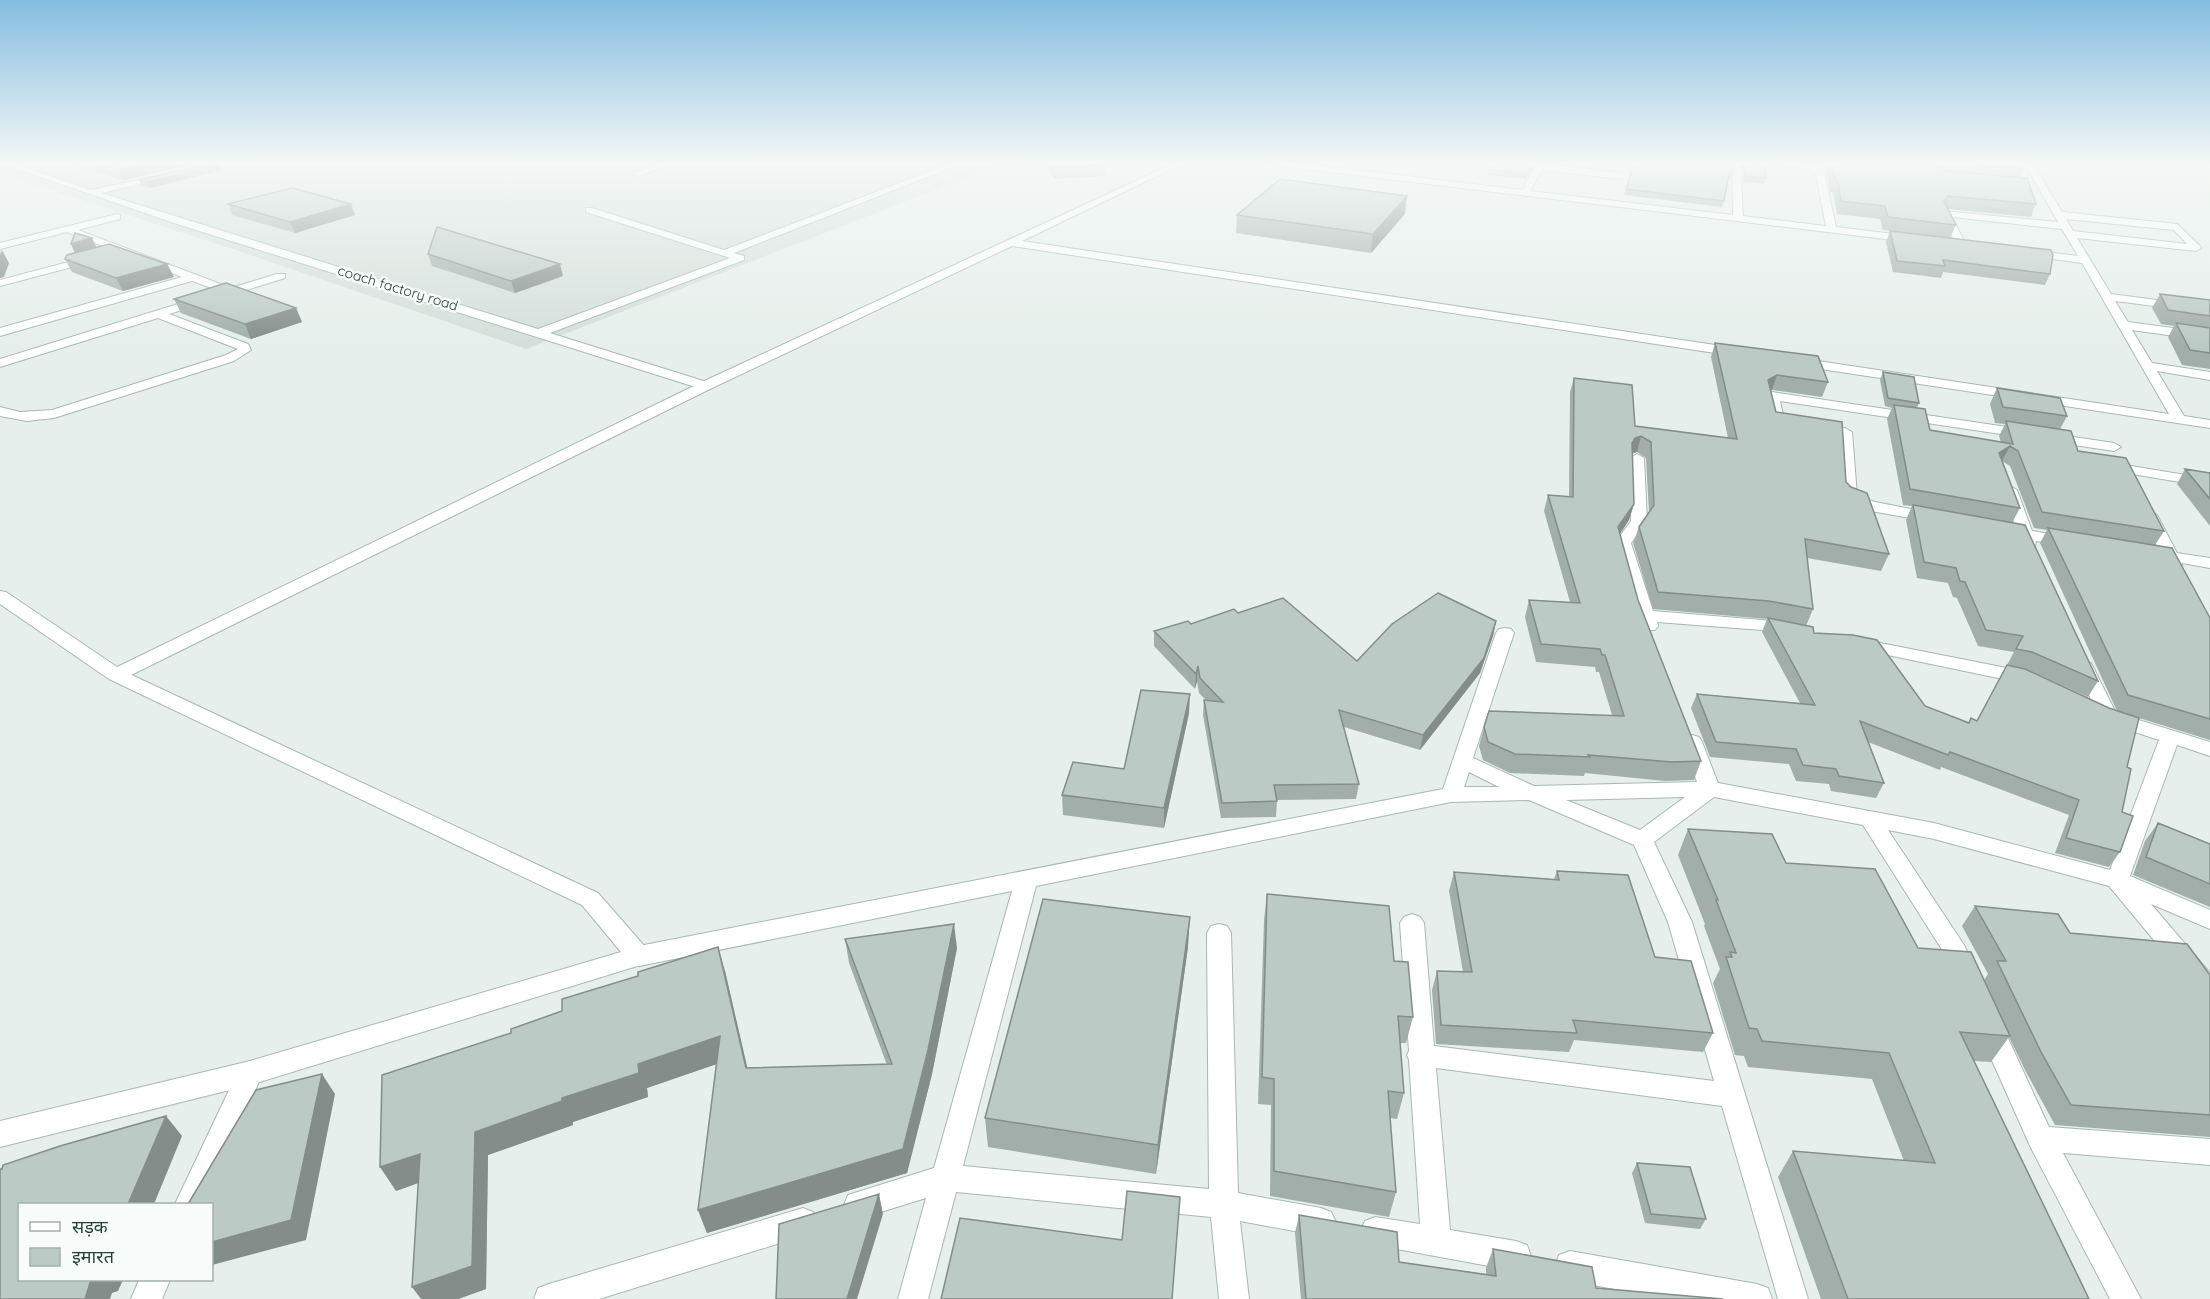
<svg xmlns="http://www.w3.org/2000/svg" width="2210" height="1299" font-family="Quicksand,'Noto Sans Devanagari',sans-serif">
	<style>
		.built { fill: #d4dfda }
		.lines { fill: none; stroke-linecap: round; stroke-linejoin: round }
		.service-casing { stroke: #a8b8b2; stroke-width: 2 }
		.minor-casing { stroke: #a8b8b2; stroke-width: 2 }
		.tertiary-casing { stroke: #a8b8b2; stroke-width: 2 }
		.service { fill: #fff; fill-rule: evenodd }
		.minor { fill: #fff; fill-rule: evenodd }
		.tertiary { fill: #fff; fill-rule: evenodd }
		.wall { fill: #a1aea9; fill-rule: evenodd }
		.shaded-wall { fill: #838d89 }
		.building { fill: #bbcac4; stroke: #838d89; stroke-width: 1.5 }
		.labels { text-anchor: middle; stroke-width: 5; stroke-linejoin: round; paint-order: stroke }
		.far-street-label { font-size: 14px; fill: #24423a; stroke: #f7fbf9 }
	</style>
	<rect width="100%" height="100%" fill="#e6efeb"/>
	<path class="built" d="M0,164H1002L526,349L230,248L1,174Z"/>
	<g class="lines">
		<defs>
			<path id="service" d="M3,164H14L91,190L166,174V178L101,193L538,329L730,258L586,212V208H592L724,250L949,164H960L734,253L744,256V260L550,333L710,383L711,386L705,390L177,224Z
				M659,164H670L639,176L632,174Z
				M117,214L120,215V219L78,230L231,288L277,274H285V278L169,314L248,344L251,350L234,361L54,418L27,421L0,416V407L20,412L52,410L226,355L238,349L158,318L0,367V359L220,291L192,281L0,336V328L182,277L67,232L0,249V243Z
				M91,256L96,259L95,261L0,286V280Z"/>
			<path id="minor" d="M1172,164H1182L1022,241L1735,348L1741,352L1735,356L1012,246L710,389L123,679H109L107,675L109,671L700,383Z
				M1283,164H1306L1522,190L1536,166L1548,164L1621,173L1625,176L1621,179L1542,170L1530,191L1733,215L1732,164H1740L1743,216L1826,226L1815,170L1780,164H1822L1836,227L1910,236L1915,239L1910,242L1287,167Z
				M2003,164H2033L2062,212L2177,224L2200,246L2201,248L2196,251L2077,238L2111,294L2210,307V313L2115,301L2128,322L2210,333V341L2132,330L2152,363L2210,372V380L2157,371L2184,416L2210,420V428L1794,365L1792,362L1794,359L1798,358L2169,414L2082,263L2030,256L2025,253L2030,250L2078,256L2062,229L1952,217L1966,245L1961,248L1956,245L1941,213L1943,211L2058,222L2027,168ZM2066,219L2174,230L2187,244L2073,231Z
				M1772,392L2114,443L2121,447L2114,451L1780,401L1784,420L1777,424L1770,420L1765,396Z
				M1819,425L1845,428L1852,432L1857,496L1875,502L1937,514L1940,517L1937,520L1932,522L1871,511L1845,501L1842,498L1838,435L1814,432L1812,429L1814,426Z
				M1637,454L1644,458L1647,521L1631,543L1653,611L1762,620L1795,626L1798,630L1795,634L1789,635L1762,630L1657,622L1658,626L1655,630H1643L1635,616L1615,543L1631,521L1630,458Z
				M2125,465L2210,479V487L2120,472L2118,469L2120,466Z
				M2010,486L2017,490L2032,531L2074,538L2076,541L2074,544L2068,546L2036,541L2035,546H2023L2019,538L2000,534L1998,531L2000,528H2016L2003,490Z
				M2149,510L2157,515L2177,553L2210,558V568L2182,563L2181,568H2169L2165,561L2148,557L2146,554L2148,551L2159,550L2141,515Z
				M1505,628L1511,629L1514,633L1473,758L1534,786L1697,782L1682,742L1685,737L1692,735L1699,737L1702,742L1718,783L1934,823L2110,870L2159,740L2101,721L2076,667L2079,663H2091L2116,713L2210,742V756L2177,745L2130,876L2210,910V929L2151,904L2210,973V1000L2201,997L2109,886L1934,839L1888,830L1964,945L1977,972L1974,979L1965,982L1956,979L1946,956L1863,825L1714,797L1654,842L1692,922L1808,1299H1778L1722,1106L1436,1068L1450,1230L1516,1241L1527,1245L1531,1256L1527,1267L1516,1271L1375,1245L1365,1241L1360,1231L1365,1221L1375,1217L1420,1224L1409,1060L1407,1055L1409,1051L1400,923L1404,917L1412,914L1420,917L1424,923L1434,1046L1714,1081L1668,922L1634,845L1529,800L1451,802L1036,886L963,1166L1209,1189L1207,933L1211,926L1219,924L1227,926L1231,933L1238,1193L1321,1208L1331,1212L1336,1222L1331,1232L1321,1236L1240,1221L1249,1299H1219L1211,1217L956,1192L928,1299H898L926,1198L858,1219L848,1215L844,1205L848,1195L934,1168L1012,891L639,966L631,963L627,956L631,949L639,946L1443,789L1496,633L1499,629ZM1469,772L1499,787H1464ZM1685,797L1640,830L1566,800Z
				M1860,639L2027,672L2034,674L2036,678L2034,682L2027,684L1854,648L1851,644L1854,640Z
				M1990,1016L1999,1019L2049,1127L2210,1139V1165L2063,1153L2141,1299H2110L2031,1148L1977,1027L1981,1019Z
				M250,1061L259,1065L263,1073L203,1204H175L241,1065Z
				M803,1208L813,1212L818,1222L813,1232L803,1236L599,1299H534L538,1288L549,1284Z
				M1570,1251L1757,1284L1768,1288L1772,1299H1671L1570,1281L1559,1277L1555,1266L1559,1255Z
				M139,1280H170L162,1299H131Z"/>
			<path id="tertiary" d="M0,591L6,592L123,671L598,893L647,949L651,956L647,963L250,1085L0,1147V1121L250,1061L621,952L582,905L109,679L0,604Z"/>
		</defs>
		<use href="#service" class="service-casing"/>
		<use href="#minor" class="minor-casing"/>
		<use href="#tertiary" class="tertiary-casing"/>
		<use href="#service" class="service"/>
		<use href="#minor" class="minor"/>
		<use href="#tertiary" class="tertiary"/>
	</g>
	<path class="wall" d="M71,164H195L123,180Z
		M1047,164H1104L1105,176L1054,179Z
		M1493,164H1538L1534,165L1526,179L1488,175L1489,169Z
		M1634,164L1732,174L1730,180H1728L1722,207L1624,195Z
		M1742,164H1765L1766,178L1764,184L1743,182Z
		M1826,164H1937L1940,169L1942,170L1937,164H2021L2023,169L2019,178L2036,204L2031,217L1948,209L1956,225L1950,238L2050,274L2045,285L1943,272L1941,278L1893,272L1886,242L1890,231L1883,230L1880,219L1837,214L1833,192H1830L1827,174Z
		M222,170L149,188L142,186L139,180Z
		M228,204L355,215L295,233L232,215Z
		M1405,214L1371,253L1236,233L1237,215Z
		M92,238L96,247L167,264L174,277L123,291L72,272L65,259L75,253L71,244Z
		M428,254L563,276L515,293L432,266Z
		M2160,294L2210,300V369L2182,365L2168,337L2174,326L2161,324L2152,308Z
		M174,299L296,308L302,322L251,339L181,313Z
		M1715,343L1828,382L1822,397L1772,390L1771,391L1776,412L1846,482L1889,554L1881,571L1807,558L1813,609L1806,626L1814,633L1925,706L1968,722L1977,720L2014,652L1978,646L1957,598L1953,597L1948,583L1917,578L1906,520L1912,506L1903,505L1887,419L1892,408L1885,406L1880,380L1883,372L1919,403L1917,408L1930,430L2001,442L1999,436L2005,424L1995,423L1990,404L1997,388L2067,416L2060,429L2078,451L2164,531L2155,545L2210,618V740L2139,718L2127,767L2122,812L2120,852L2109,867L2055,853L2069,815L1941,767L1940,770L1868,742L1884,783L1876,798L1831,791L1829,784L1796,781L1789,764L1710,757L1691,708L1697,694L1800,703L1762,632L1767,619L1653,609L1633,543L1639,527L1649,512L1646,458L1637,452L1632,453L1634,504L1629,520L1620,534L1638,600L1701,761L1694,780L1665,781L1585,773L1584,776L1510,773L1483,760L1479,746L1484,727L1612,715L1599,672H1596L1595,667L1536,662L1525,617L1529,600L1570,602L1544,511L1548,495L1569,496L1570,392L1574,378L1635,426L1728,438L1711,357ZM2002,461L2010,466L2034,528L2047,530L2040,543L2117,711L2109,708L2034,673L2088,697L2098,681L2012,523L2020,508Z
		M2185,469L2210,473V526L2177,484Z
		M1238,613L1357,661L1496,621L1493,636L1480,673L1420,750L1344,727L1359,784L1356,799L1277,800L1276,817L1221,818L1203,715L1204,700H1206L1199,693L1197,681L1195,689L1154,646V631L1191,624Z
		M1189,713L1164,828L1063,815L1062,795L1124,769Z
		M2158,823L2210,844V907L2133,875L2145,841Z
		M1688,829L1786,863L1918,948L1984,980L1988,974L1962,926L1975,906L2070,933L2210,975V1137L2055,1125L2026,1072L2009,1037L1991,1062L1974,1061L2089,1299H1821L1778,1177L1793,1151L1904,1161L1872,1079L1748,1067L1744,1056L1735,1055L1713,983L1720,969L1704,926L1705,924L1678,855Z
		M1557,871L1655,957L1713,1033L1703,1052L1574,1040L1569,1052L1436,1044L1432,990L1437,971L1463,972L1449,891L1454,872L1554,879Z
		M1267,894L1394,961L1413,1017L1406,1043H1400L1404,1093L1397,1119L1390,1118L1396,1192L1389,1217L1270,1196L1271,1105L1258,1104L1264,920Z
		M845,939L957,948L932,1074L907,1173L707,1233L698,1210L717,1064L647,1088L648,1097L573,1122V1125L488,1155L486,1289L458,1299H421L418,1183L396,1191L725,971L747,1068L887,1065L849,963Z
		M1188,947L1156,1174L988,1147L985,1118Z
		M1637,1163L1706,1219L1700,1229L1645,1223L1632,1173Z
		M1299,1215L1399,1262L1486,1274V1268L1493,1249L1596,1288L1723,1299H1301L1295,1233Z"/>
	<path class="shaded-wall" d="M146,164H195L123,180L118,170Z
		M1533,164H1538L1534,165L1526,179L1527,174Z
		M219,165L222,170L149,188L146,182Z
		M1407,196L1405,214L1371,253L1373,234Z
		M351,204L355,215L295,233L290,222Z
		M92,238L98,251L77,257L71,244Z
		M2,250L9,263L4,277L0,278V254Z
		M167,264L174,277L123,291L116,278Z
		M560,264L563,276L515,293L511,281Z
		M296,308L302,322L251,339L245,324Z
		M1777,375L1772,390L1763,395L1768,380Z
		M1641,436L1637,452L1630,454L1632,443L1635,438Z
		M2010,446L2002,461L1999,453Z
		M1634,504L1629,520L1613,544L1618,527Z
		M1496,621L1493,636L1480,673L1420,750L1423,735Z
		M1198,666L1197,681L1195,689L1196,674Z
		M1190,694L1189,713L1164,828V808Z
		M1190,917L1188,947L1156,1174L1158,1145Z
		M954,924L957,948L932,1074L907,1173L707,1233L698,1210L903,1149Z
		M718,947L725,971L753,1092L746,1068Z
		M720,1036L728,1060L647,1088L648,1097L573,1122V1125L488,1155L486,1289L458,1299H421L412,1287L475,1132L562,1098L638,1064Z
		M322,1074L335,1094L306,1240L212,1265V1242Z
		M166,1116L182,1136L154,1204H128Z
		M420,1154L435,1177L396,1191L380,1167Z
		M879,1194L883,1214L857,1299H847Z
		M91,1280H123L118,1291L112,1293L110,1299H85Z"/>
	<path class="building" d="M98,164H146L118,170Z
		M209,164L219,165L146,182L139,180Z
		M1052,164H1104L1105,165L1054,167Z
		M1493,164H1533L1527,174L1489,169Z
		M1634,164H1732V174H1729L1724,201L1626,189Z
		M1744,164H1765L1766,178L1745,176Z
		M1831,164H1937L1940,169L1944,171L2027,178L2036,204L1948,196L1944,201L1956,225L1888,217L1885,206L1841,201L1838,180L1835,179Z
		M1967,164H2021L2023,169Z
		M1280,179L1407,196L1373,234L1237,215Z
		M292,188L351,204L290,222L228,204Z
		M437,227L560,264L511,281L428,254Z
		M1890,231L2051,250L2053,255L2050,274L1943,260L1945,266L1897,261Z
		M75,233L92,238L71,244Z
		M109,244L167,264L116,278L65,259L67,255Z
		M226,283L296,308L245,324L174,299Z
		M2160,294L2210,300V316L2168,310Z
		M2176,323L2210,328V353L2190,350Z
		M1715,343L1818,356L1828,382L1777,375L1768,380L1776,412L1842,422L1846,482L1851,487L1867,493L1889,554L1805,539L1813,609L1769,601L1658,592L1639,527L1654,505L1651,442L1641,436L1635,438L1632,443L1634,504L1618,527L1638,600L1701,761L1672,762L1588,755L1590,757L1515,754L1488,742L1484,727L1489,711L1624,716L1605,655H1602L1600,649L1541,644L1529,600L1580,603L1548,495L1573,497L1574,378L1632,385L1635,426L1737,439Z
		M1883,372L1914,377L1919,403L1888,398Z
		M1997,388L2060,398L2067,416L2003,407Z
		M1894,405L1925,409L1930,430L2013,444L2006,421L2071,431L2078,451L2126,458L2164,531L2042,512L2018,451L2010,446L1999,453L2020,508L1910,489Z
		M2185,469L2210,473V499Z
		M1913,505L2025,525L2098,681L2032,652L2016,649L2023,636L1986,630L1965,582L1960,581L1956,568L1924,562Z
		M2048,528L2172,548L2210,618V719L2128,695Z
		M1438,593L1496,621L1484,658L1423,735L1339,710L1359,784L1274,785L1277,801L1222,803L1204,700L1223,702L1200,678L1198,666L1196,674L1154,631L1188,621L1191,624L1234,609L1238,613L1283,598L1357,661L1392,624Z
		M1768,618L1813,627L1814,633L1853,635L1877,640L1925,706L1969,723L1971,718L1977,721L2007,665L2025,669L2109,708L2139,718L2127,767L2131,769L2122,812L2133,816L2120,852L2066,838L2079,800L1950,752L1948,755L1860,721L1884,783L1839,776L1836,769L1803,765L1796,749L1716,742L1697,694L1815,705Z
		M1141,690L1190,694L1164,808L1062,795L1073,762L1124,769Z
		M2158,823L2210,844V884L2146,857Z
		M1688,829L1772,834L1786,863L1875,869L1918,948L1971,952L2010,1036L1960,1032L2089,1299H1848L1793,1151L1935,1163L1889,1053L1762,1041L1757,1029L1749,1028L1726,957H1732L1730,952L1736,953L1716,900H1718Z
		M1557,871L1628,875L1655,957L1691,961L1713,1033L1573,1020L1577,1033L1441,1025L1437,971L1472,972L1454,872L1559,880Z
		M1267,894L1389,906L1394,961L1408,962L1413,1017L1398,1016L1404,1093L1388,1091L1396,1192L1274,1171V1079L1262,1077Z
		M1043,899L1190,917L1158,1145L985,1118Z
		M1975,906L2058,914L2070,933L2187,944L2210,975V1115L2071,1105L2041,1052L1997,961H2006Z
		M954,924L928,1050L903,1149L698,1210L720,1036L638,1064L639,1073L562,1098V1101L475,1132L472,1266L412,1287L420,1154L380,1167L382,1075L511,1033V1029L562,1011V999L638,976V972L718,947L746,1068L892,1064L845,939Z
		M322,1074L291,1220L212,1242V1204H188L256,1090Z
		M166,1116L128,1204H20V1280H91L85,1299H0V1169H2L3,1165L60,1146Z
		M1637,1163L1690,1167L1706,1219L1651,1214Z
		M1127,1191L1180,1197L1172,1299H941L960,1218L1122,1240Z
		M879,1194L847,1299H776L779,1224Z
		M1299,1215L1397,1232L1399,1262L1496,1276L1493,1249L1592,1267L1596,1288L1723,1299H1306Z"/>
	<linearGradient id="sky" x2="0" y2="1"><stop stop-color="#84bce0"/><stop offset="0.47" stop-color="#f4f8f6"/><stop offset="1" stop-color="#f4f8f6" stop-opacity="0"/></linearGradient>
	<rect width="2210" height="346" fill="url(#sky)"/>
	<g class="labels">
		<g class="far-street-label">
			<text transform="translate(398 288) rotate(17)" y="5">coach factory road</text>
		</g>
	</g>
	<rect x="18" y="1203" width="195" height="78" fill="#f7fbf9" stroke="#a3b1ad" stroke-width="1.5"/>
	<rect x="30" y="1222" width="30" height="9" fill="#ffffff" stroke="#a3b1ad" stroke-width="1.5"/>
	<text x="72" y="1233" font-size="18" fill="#24423a">सड़क</text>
	<rect x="30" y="1248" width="30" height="18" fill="#bbcac4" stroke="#a3b1ad" stroke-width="1.5"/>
	<text x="72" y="1263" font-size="18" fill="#24423a">इमारत</text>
</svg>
